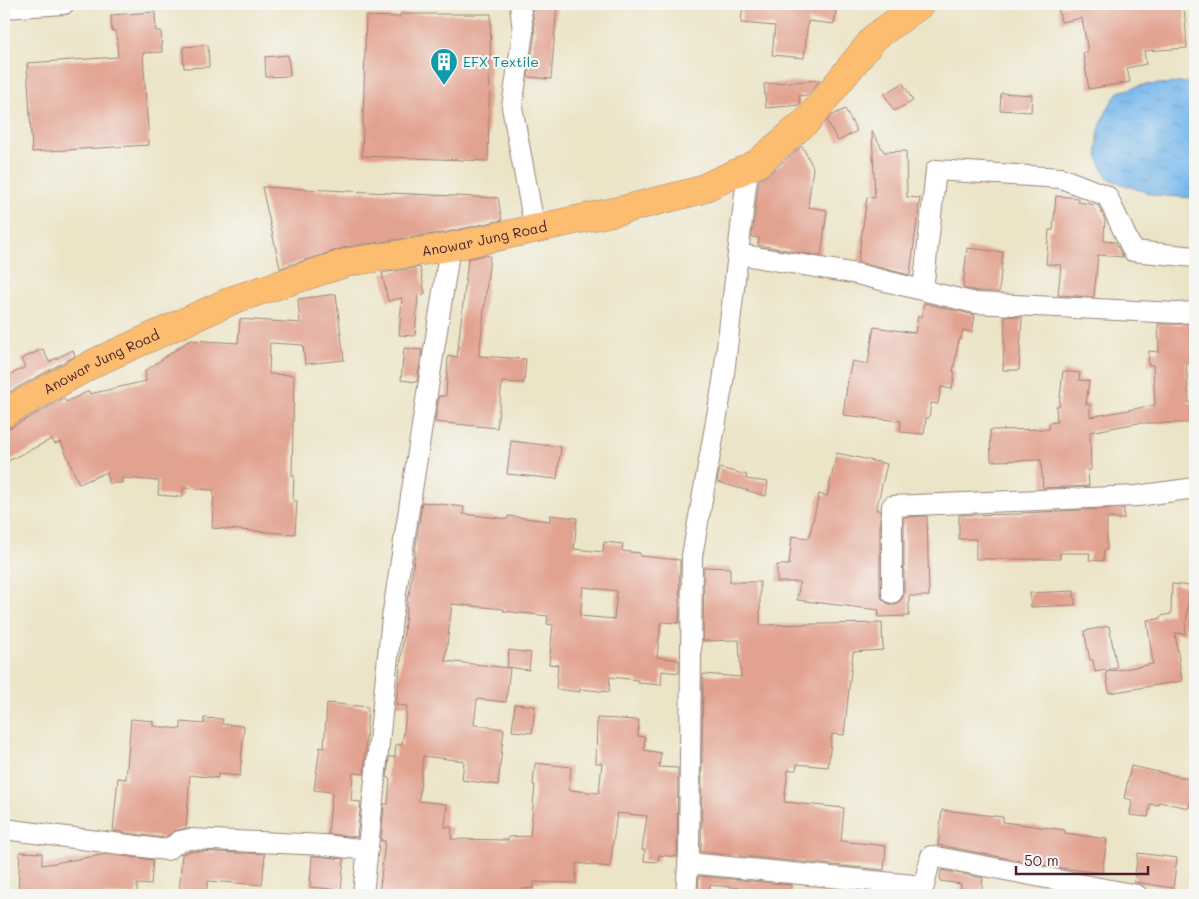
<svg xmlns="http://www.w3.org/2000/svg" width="1199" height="899" font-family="Mali,sans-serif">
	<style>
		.water { fill: url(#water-ripples); stroke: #606c8c }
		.building { fill: #e2a290; fill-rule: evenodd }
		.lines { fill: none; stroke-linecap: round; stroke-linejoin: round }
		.minor-casing { stroke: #9b8279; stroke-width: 22 }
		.highway-casing { stroke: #9b8279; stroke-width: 29 }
		.minor { stroke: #fff; stroke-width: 20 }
		.highway { stroke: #fcbd6f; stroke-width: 28 }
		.labels { text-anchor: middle; stroke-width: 4.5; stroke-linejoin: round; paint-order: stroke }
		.culture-label { font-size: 14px; fill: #0d838f; stroke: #f6f6f2; text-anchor: start }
		.street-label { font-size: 14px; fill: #4a1f2b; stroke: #f6f6f2 }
	</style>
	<defs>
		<pattern id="water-ripples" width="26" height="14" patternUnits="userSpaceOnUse" patternTransform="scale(1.25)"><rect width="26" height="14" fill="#77b8ec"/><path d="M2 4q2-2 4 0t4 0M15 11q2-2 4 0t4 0" fill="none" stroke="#6495bf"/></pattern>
	</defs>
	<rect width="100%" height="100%" fill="#f6f6f2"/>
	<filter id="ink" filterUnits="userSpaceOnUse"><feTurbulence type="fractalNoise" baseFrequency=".02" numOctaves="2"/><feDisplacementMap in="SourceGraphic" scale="10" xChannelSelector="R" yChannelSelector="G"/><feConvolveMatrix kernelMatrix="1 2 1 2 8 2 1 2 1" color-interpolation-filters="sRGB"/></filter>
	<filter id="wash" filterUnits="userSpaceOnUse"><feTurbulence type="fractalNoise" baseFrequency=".0096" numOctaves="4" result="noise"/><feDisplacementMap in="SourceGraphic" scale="20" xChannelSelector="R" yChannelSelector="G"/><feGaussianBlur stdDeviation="1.12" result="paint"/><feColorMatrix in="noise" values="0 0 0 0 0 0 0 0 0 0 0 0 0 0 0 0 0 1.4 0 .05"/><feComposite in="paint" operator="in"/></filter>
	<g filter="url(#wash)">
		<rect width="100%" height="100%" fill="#ece4c7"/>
		<path class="water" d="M1195,82V198L1154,195L1108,179C1105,172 1099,164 1098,157C1095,131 1104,113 1118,92L1144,85Z"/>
		<g id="blocks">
			<path class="building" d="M532,4H557L551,79L528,77L535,33Z
				M743,4H837L834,24L808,21L804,58L772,55L775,26L741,23Z
				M1074,4H1184L1187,48L1144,51L1146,64L1127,68L1130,82L1089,89L1083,53L1088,52L1082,18L1061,22L1058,7Z
				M155,12L156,31H161L162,52L143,53L149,145L32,152L27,63L118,57L116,31H112L111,15Z
				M400,14H491L488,161L362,156L366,16L400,17Z
				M208,45L209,67L184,68L183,47Z
				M288,55L290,76L266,77L265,57Z
				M820,80L807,96L799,95L800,105L766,108L764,84Z
				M903,83L913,101L894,111L884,94Z
				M1001,93L1032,95L1031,112L1000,110Z
				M845,109L857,131L838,141L827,121L831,116Z
				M872,131L884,152L906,151L907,197L920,198L910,275L858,262L867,197L875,198Z
				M802,146L813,167L808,207L827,210L821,256L758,245L759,238L752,237L759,180L766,176Z
				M262,187L498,198L502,220L447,232L347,247L280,268Z
				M1056,196L1078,198V202L1098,205L1105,220L1104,241L1115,242L1123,257L1098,255L1094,297L1058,295L1061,265L1046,264L1049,230H1053Z
				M967,248L1003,252L999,292L977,291L963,288Z
				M485,255L490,256L479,356L526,359L524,383L502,382L497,428L435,422L439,396H446L448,356L457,357L468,259Z
				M420,267L425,294L418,295L415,336L399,335L402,298L388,301L382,273Z
				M336,294L344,360L305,364L303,345L270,343L269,374L294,375L292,475H294L293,501H297L295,534L212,528L214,490L183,488V497L158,495L159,481L122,478V483H108L107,472L79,484L61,442L55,444L52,439L4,463V429L12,427L64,398L66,402L89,391L90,394L146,381L145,371L190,340L238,343L240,319L300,323L298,299Z
				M924,303L975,315L972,332L963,330L961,339H959L953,372H955L952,389L941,387L938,404L931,403L929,418H926L924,434L900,432L901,421L843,415L848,379L852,361L868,364L874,327L915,333L918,316L921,317Z
				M1005,316L1022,317L1019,370H1003Z
				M1158,324H1195V363H1186L1189,403H1195V423H1138L1090,432L1091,470H1088L1089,486L1043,488L1041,460L991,461L990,430L1049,429V423L1057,422L1056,406H1059L1063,371L1080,373L1079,380L1089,381L1086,404H1090V417L1155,405L1153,365H1148L1149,351L1159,352Z
				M404,348L422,350L417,382L401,380Z
				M43,349L49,362L73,350L75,356L4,395V378L25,367L21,359Z
				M511,441L561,447L557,479L507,474Z
				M837,453L887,464L876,510H880V593L882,599L887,603L892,605L897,603L902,599L904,593V517L927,516L929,596H909V616L878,617L879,610L797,600L800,582H777V565H789L792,536L809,538L819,494L827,496Z
				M720,468L747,475L746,479L768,482L766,496L717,482Z
				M422,502L464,507L463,514L508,519V516L550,521V515L577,518L574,549L603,552L604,542L623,544L622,551L640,553V556L680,560L679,623L661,622L657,657L679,660V673L662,671L661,685L638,683V680L610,677L609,692L580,689V692L556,689L558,665L549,664L553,625L547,624L548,616L503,611L504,609L452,604L445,661L510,668L506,702L477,699L474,725L504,729L498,785L462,780L464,761L423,756L419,801L447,804L445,827H452L451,839L508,840V837L530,836L535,785H533L535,763L571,767L569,790L599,793L602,763H596L597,718L639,720L638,736L645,737L644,750L661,753L659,767L678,768L677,857L659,855L658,862L644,861L645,850H642L647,816L617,813L610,867L576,863V883L534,882V888L522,889L523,895H379L385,841H381L384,804H388L390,778H387L389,757H395L396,744L402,745L407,706L396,705L408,595L409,596ZM583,587L617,591L614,619L580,616Z
				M1124,508V519L1107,518V550H1104L1103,561L1089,560L1090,553H1060V559H976V539H959V515L1022,514V513Z
				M704,567L730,568V582H760V625L882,623L883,650L853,652L844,735L832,734L828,767L797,764L796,770H788L784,802L844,808L841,841L886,846L884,870L701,852L703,674L741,677L739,640L703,641Z
				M1172,584L1190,586L1185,634L1175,633L1182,681L1109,693L1106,672L1153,664L1147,620L1159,619L1161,616L1171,614Z
				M1074,591L1075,605L1031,607L1030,593Z
				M1109,626L1117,668L1095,672L1093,660H1090L1084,631Z
				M509,650L531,653L529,670L507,667Z
				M327,703L368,707L364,774L353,773L351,801L361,802L357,837L328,834L332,792L314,790L320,747L324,748Z
				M515,704L535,706L532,733L512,731Z
				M204,718L223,719L222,724L244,726L240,776L218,774V778L190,775L186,828L174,831L164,838L113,831L118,778L126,779L131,719L153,721V726L181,729V722L204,724Z
				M1131,766L1195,780L1189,808L1159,802L1158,805L1150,804L1148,817L1130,815L1132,800L1124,798Z
				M942,810L1003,817V822L1065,830V833L1107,839L1102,873L1052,867L938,845Z
				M191,851L265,854L262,885L208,881L206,895H179L182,854Z
				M20,852L42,853V865L108,854L153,860L151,885L137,884V895H18Z
				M1138,853L1177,858L1173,888L1134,882Z
				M312,856L344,859L341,890L310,887Z
				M941,870L983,878L981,895H960L961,884L940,881Z
				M699,876L791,885L790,895H741V888L710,885L709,895L698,894Z"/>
		</g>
	</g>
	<g filter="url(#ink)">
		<use href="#blocks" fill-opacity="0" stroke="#9b8279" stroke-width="1"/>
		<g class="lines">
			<defs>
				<path id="minor" d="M520,4L523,32L512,107L535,230
					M4,8L64,4
					M738,254L857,274L975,303L1177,313L1195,312
					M923,290L936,170L1061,178L1107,196L1133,251L1195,257
					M892,593V506L1137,496L1195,488
					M4,829L167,850L180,841L190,839L324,845L368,850
					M688,863L924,886L931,856L1137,895
					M363,895L392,618L450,247
					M686,895L689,852L692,556L723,382L748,168"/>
				<g id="highway">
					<path id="s1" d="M4,413L96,362L235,299L349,262L450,247L622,210L697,191L756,164L808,120L875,37L921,4"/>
				</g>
			</defs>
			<use href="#minor" class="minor-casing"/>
			<use href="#highway" class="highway-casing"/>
			<use href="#minor" class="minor"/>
			<use href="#highway" class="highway"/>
		</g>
	</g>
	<defs>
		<symbol id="building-pin" viewBox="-11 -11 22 30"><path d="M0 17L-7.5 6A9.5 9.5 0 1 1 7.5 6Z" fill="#0f9aa8" stroke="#f6f6f2"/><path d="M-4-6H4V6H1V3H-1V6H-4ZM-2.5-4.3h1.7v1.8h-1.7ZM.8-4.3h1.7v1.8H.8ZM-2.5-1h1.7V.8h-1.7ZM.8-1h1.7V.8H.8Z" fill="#fff"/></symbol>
	</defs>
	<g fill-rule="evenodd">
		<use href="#building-pin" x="428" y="46" width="32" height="43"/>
	</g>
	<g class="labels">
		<g class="culture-label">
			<text x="463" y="67">EFX Textile</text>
		</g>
		<g class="street-label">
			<text dy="5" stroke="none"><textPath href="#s1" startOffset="515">Anowar Jung Road</textPath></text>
			<text dy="5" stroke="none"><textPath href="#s1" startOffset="110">Anowar Jung Road</textPath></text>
		</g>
	</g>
	<rect width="1199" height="899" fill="none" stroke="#f6f6f2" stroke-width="20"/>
	<path d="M1016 866v8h132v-8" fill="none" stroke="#4a1f2b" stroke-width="2.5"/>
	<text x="1024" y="866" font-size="15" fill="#4a1f2b" stroke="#f6f6f2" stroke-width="4" paint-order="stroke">50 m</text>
</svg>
